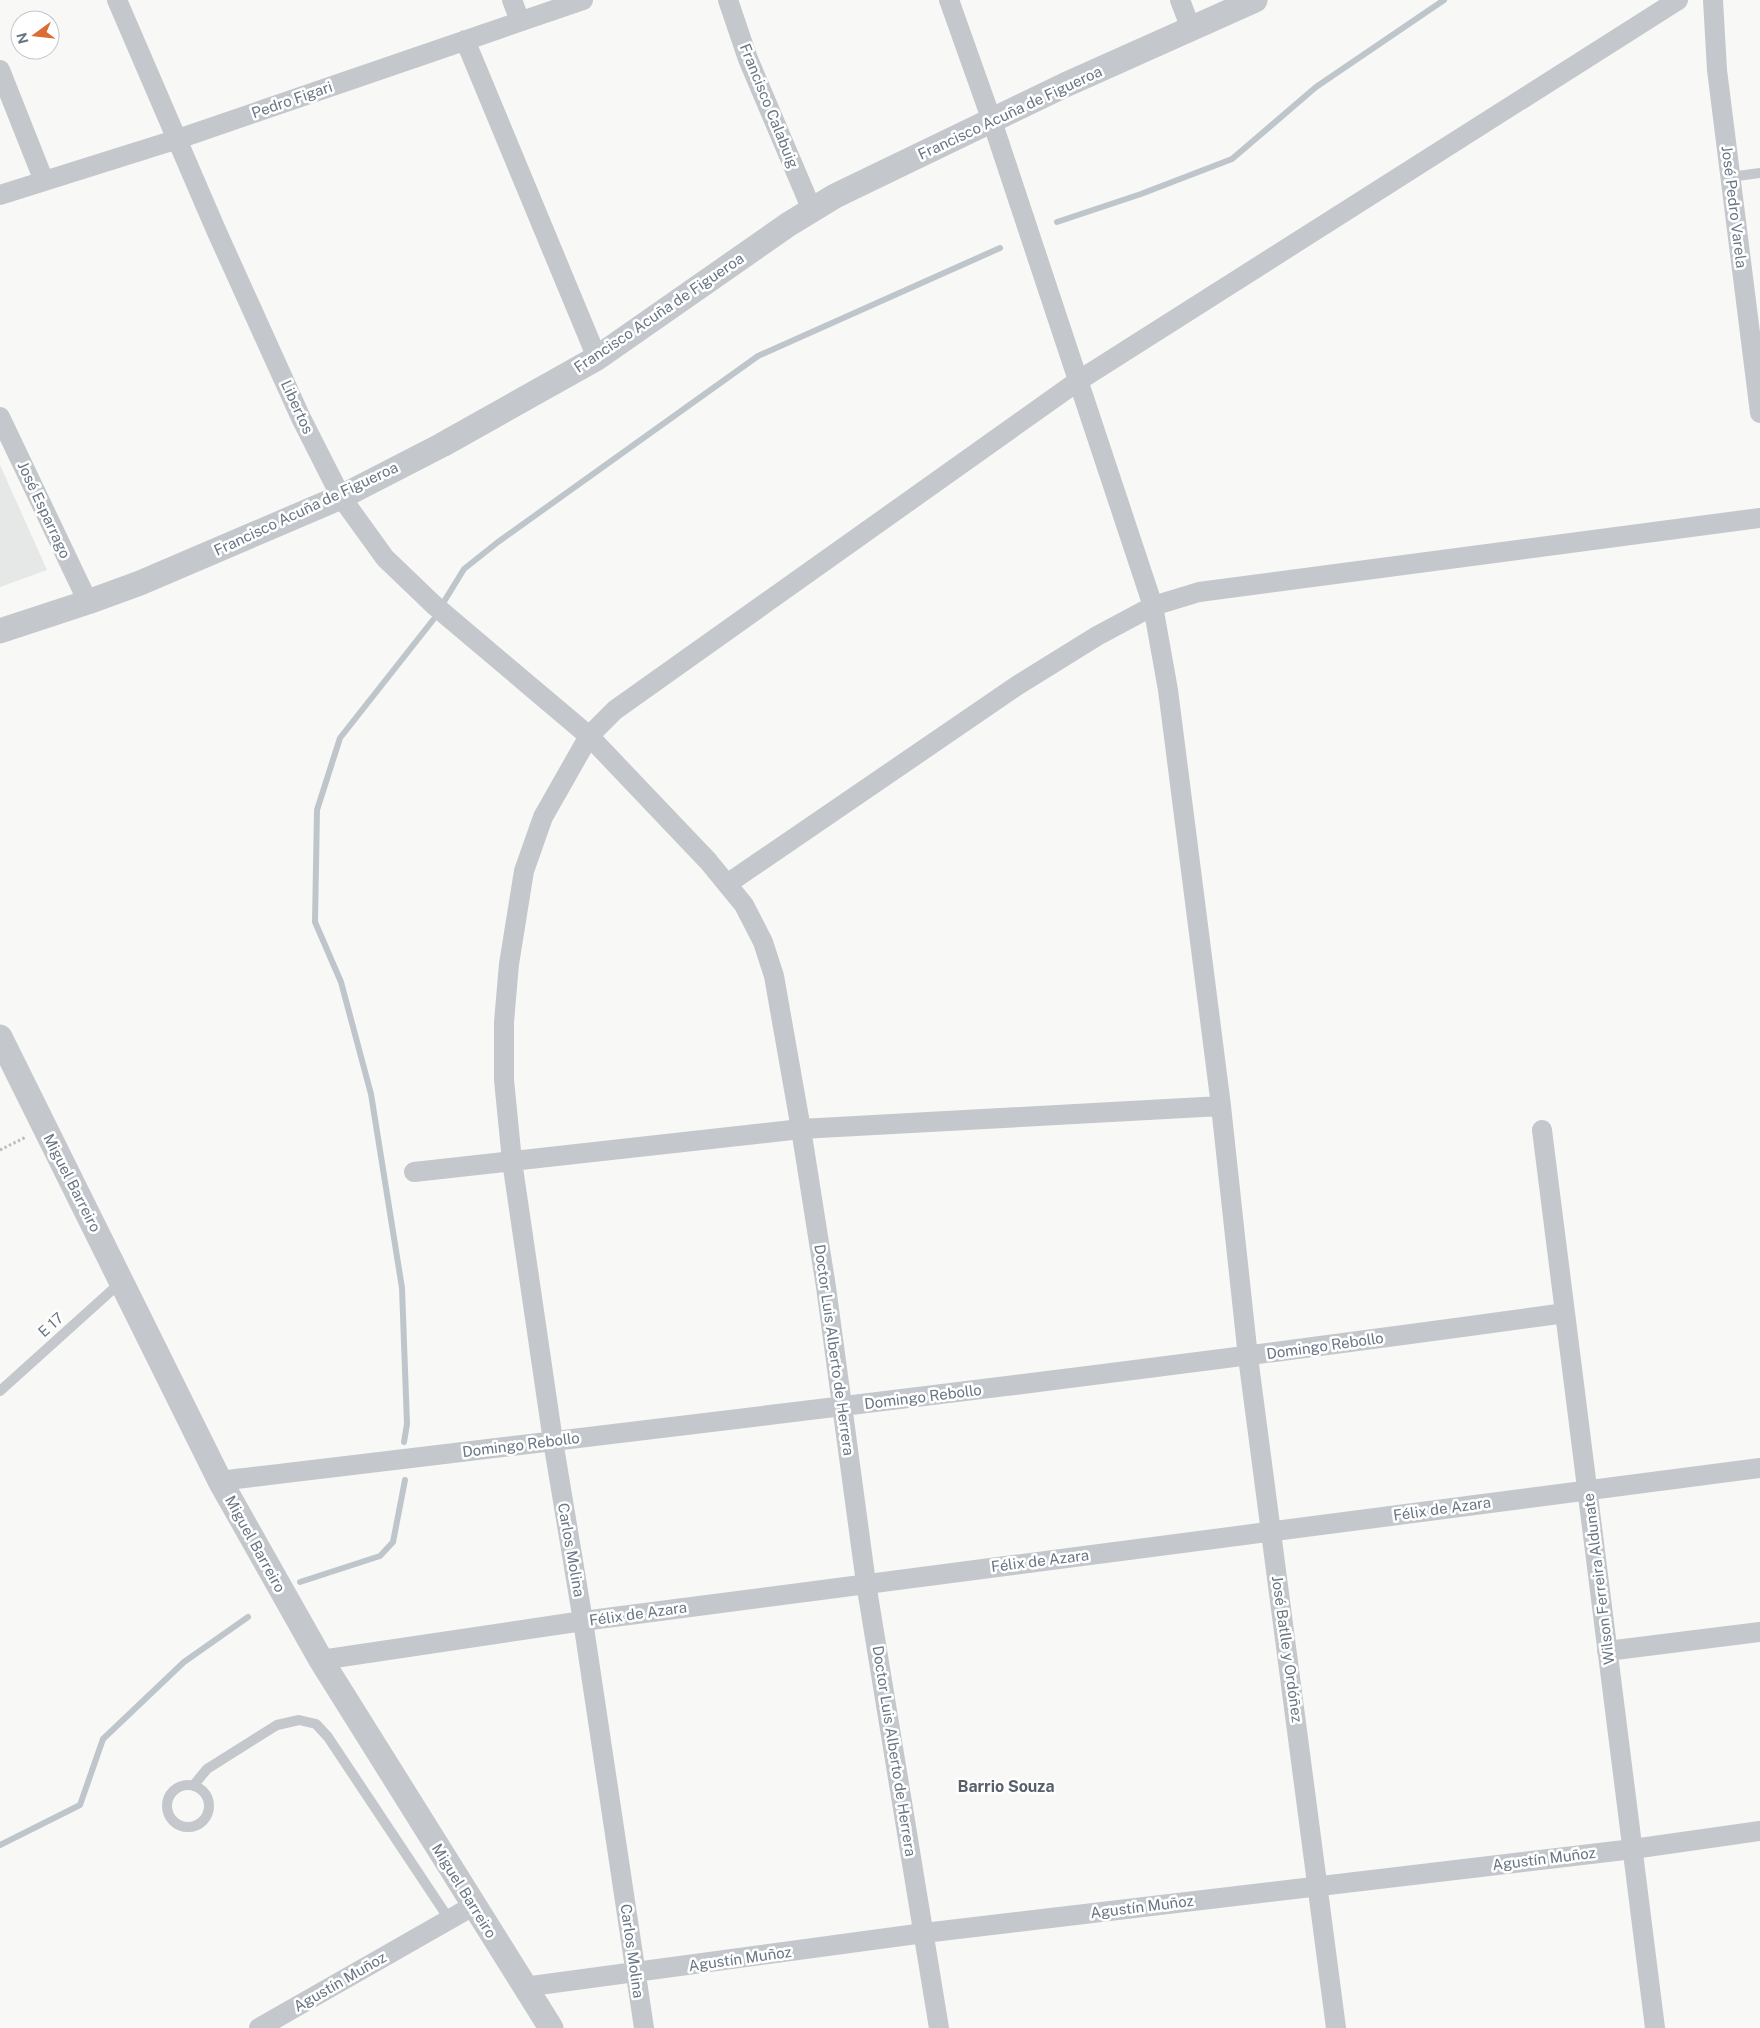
<svg xmlns="http://www.w3.org/2000/svg" width="1760" height="2028" font-family="'Public Sans',sans-serif">
	<style>
		.built { fill: #e6e7e7 }
		.lines { fill: none; stroke-linecap: round; stroke-linejoin: round }
		.stream { stroke: #bec6cc; stroke-width: 6 }
		.path { stroke: #bcbec1; stroke-width: 3; stroke-dasharray: 2.5 2.5; stroke-linecap: butt }
		.service { stroke: #c4c7cb; stroke-width: 10 }
		.minor { stroke: #c4c7cb; stroke-width: 20 }
		.tertiary { stroke: #c4c7cb; stroke-width: 25 }
		.labels { text-anchor: middle; stroke-width: 5; stroke-linejoin: round; paint-order: stroke }
		.street-label { font-size: 15px; fill: #697685; stroke: #fff }
		.neighbourhood-label { font-size: 16px; font-weight: bold; fill: #57606b; stroke: #fff }
	</style>
	<rect width="100%" height="100%" fill="#f8f8f6"/>
	<path class="built" d="M0,465L47,570L0,587Z"/>
	<g class="lines">
		<path class="stream" d="M1057,222L1141,194L1232,159L1316,87L1444,0
			M445,600L464,569L498,542L758,356L1000,248
			M404,1442L407,1424L402,1288L371,1094L341,982L315,922L317,810L340,738L433,620
			M300,1582L380,1556L393,1542L405,1480
			M0,1845L80,1805L103,1739L184,1662L248,1617"/>
		<path class="path" d="M0,1150L26,1137"/>
		<path class="service" d="M1730,177L1760,173
			M0,1391L121,1282
			M167 1806a21 21 0 1 1 42 0a21 21 0 1 1-42 0Z
			M193,1786L207,1769L277,1725L299,1720L316,1724L328,1737L449,1919"/>
		<path class="minor" d="M117,0L216,230L301,418L341,497L385,558L434,605L589,736L708,861L744,905L763,942L774,976L801,1129L826,1287L866,1583L939,2028
			M512,0L520,21
			M728,0L748,59L812,210
			M949,0L992,121L1153,606L1168,690L1221,1106L1248,1357L1336,2028
			M1180,0L1191,29
			M1713,0L1717,70L1760,413
			M465,40L597,358
			M0,70L44,181
			M0,195L178,139L583,0
			M0,417L88,602
			M727,884L1018,685L1097,636L1153,606L1199,592L1760,518
			M1542,1130L1655,2028
			M414,1172L801,1129L1221,1106
			M220,1481C669,1427 1118,1375 1565,1313
			M1607,1651L1760,1632
			M321,1660L583,1621L1760,1468
			M524,1987L924,1933L1633,1849L1760,1831
			M259,2028L473,1906
			M644,2028L583,1621L553,1441L512,1161L504,1080V1022L509,964L524,871L543,817L589,736L615,710L1078,381L1678,0"/>
		<path class="tertiary" d="M0,631L88,602L140,583L341,497L442,445L597,358L789,224L835,196L1065,85L1255,0
			M0,1037L220,1481L321,1660L551,2028"/>
	</g>
	<g class="labels">
		<g class="street-label">
			<text transform="translate(292 100) rotate(-19)" y="5">Pedro Figari</text>
			<text transform="translate(769 106) rotate(68)" y="5">Francisco Calabuig</text>
			<text transform="translate(1010 113) rotate(-25)" y="5">Francisco Acuña de Figueroa</text>
			<text transform="translate(1734 207) rotate(83)" y="5">José Pedro Varela</text>
			<text transform="translate(659 313) rotate(-34)" y="5">Francisco Acuña de Figueroa</text>
			<text transform="translate(297 407) rotate(65)" y="5">Libertos</text>
			<text transform="translate(306 509) rotate(-25)" y="5">Francisco Acuña de Figueroa</text>
			<text transform="translate(44 510) rotate(65)" y="5">José Esparrago</text>
			<text transform="translate(72 1183) rotate(63)" y="5">Miguel Barreiro</text>
			<text transform="translate(51 1325) rotate(-42)" y="5">E 17</text>
			<text transform="translate(1325 1346) rotate(-8)" y="5">Domingo Rebollo</text>
			<text transform="translate(834 1350) rotate(82)" y="5">Doctor Luis Alberto de Herrera</text>
			<text transform="translate(923 1397) rotate(-7)" y="5">Domingo Rebollo</text>
			<text transform="translate(521 1445) rotate(-7)" y="5">Domingo Rebollo</text>
			<text transform="translate(1442 1509) rotate(-8)" y="5">Félix de Azara</text>
			<text transform="translate(255 1544) rotate(61)" y="5">Miguel Barreiro</text>
			<text transform="translate(571 1550) rotate(80)" y="5">Carlos Molina</text>
			<text transform="translate(1040 1561) rotate(-7)" y="5">Félix de Azara</text>
			<text transform="translate(1599 1579) rotate(-97)" y="5">Wilson Ferreira Aldunate</text>
			<text transform="translate(638 1614) rotate(-8)" y="5">Félix de Azara</text>
			<text transform="translate(1287 1649) rotate(82)" y="5">José Batlle y Ordóñez</text>
			<text transform="translate(894 1751) rotate(81)" y="5">Doctor Luis Alberto de Herrera</text>
			<text transform="translate(1544 1859) rotate(-7)" y="5">Agustín Muñoz</text>
			<text transform="translate(464 1891) rotate(58)" y="5">Miguel Barreiro</text>
			<text transform="translate(1142 1907) rotate(-7)" y="5">Agustín Muñoz</text>
			<text transform="translate(632 1951) rotate(82)" y="5">Carlos Molina</text>
			<text transform="translate(740 1959) rotate(-8)" y="5">Agustín Muñoz</text>
			<text transform="translate(340 1982) rotate(-30)" y="5">Agustín Muñoz</text>
		</g>
		<g class="neighbourhood-label">
			<text x="1006" y="1792">Barrio Souza</text>
		</g>
	</g>
	<g transform="translate(35 35) rotate(255)"><circle r="24" fill="#ffffff" stroke="#c3c8ce"/>
	<path d="M0-4L9 19L0 12L-9 19Z" fill="#da6c34"/>
	<text y="-8" font-size="14" font-weight="bold" text-anchor="middle" fill="#697685">N</text>
	</g>
</svg>
